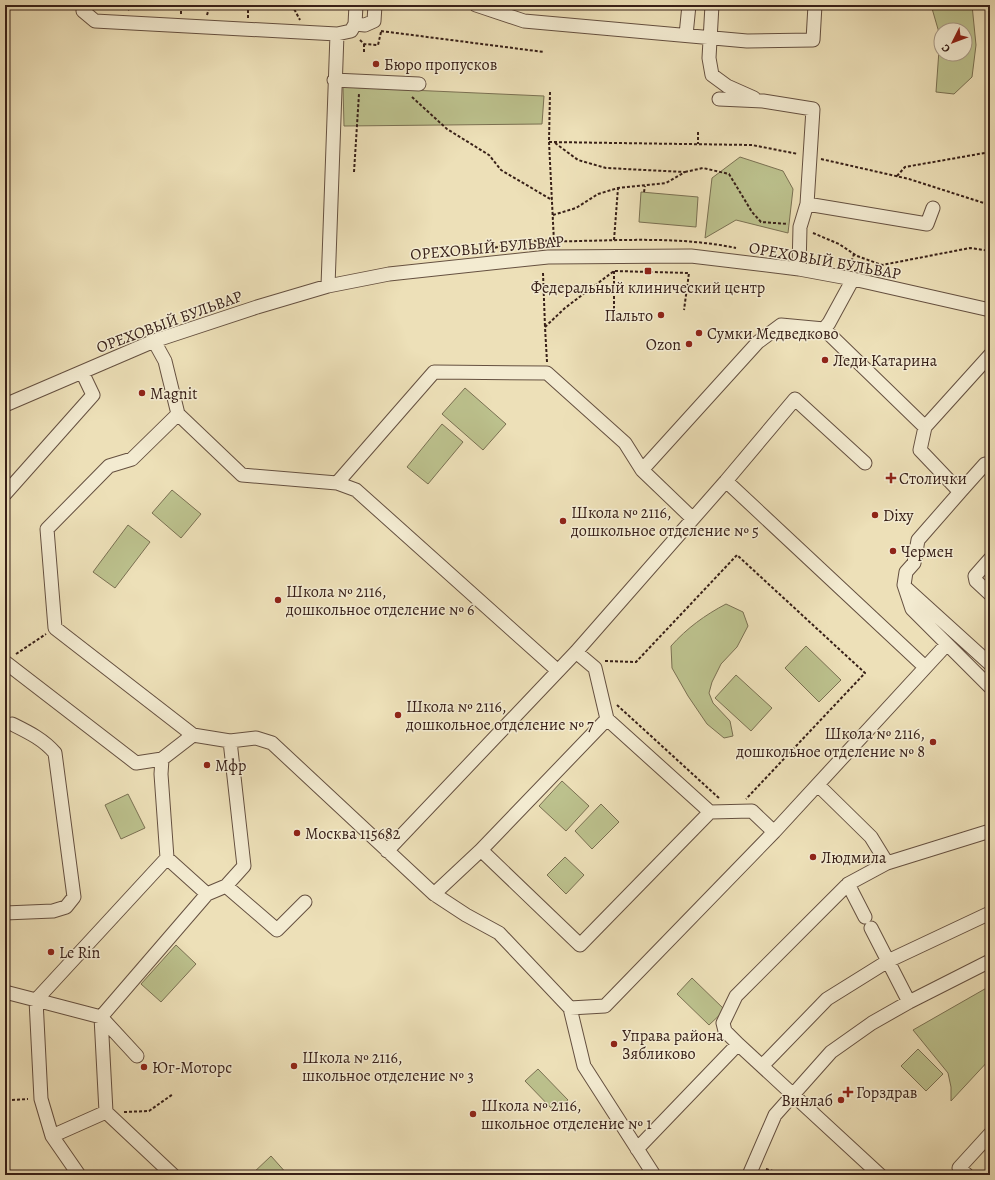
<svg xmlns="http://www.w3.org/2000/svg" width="995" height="1180" font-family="Alegreya,serif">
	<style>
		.green { fill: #bcc18d; stroke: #7a7052; fill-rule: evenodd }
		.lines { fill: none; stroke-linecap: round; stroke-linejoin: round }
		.minor-casing { stroke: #655040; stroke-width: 15 }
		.path { stroke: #382018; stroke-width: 2; stroke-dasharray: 3 2; stroke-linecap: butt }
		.minor { stroke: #f3ebd1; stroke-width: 13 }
		.poi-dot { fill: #8f2418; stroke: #f3ebd1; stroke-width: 1.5 }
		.labels { text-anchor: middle; stroke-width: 3; stroke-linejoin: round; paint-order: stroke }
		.poi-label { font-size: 16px; fill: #382018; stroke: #f3ebd1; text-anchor: start }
		.street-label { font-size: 16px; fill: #382018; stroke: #f3ebd1 }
	</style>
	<rect width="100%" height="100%" fill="#ede0b8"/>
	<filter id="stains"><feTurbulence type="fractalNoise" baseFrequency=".005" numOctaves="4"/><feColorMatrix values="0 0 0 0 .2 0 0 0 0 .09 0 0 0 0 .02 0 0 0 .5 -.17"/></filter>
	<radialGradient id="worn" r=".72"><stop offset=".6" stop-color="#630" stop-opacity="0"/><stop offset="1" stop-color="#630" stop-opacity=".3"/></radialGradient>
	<path class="green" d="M931,5H972L976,45L972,77L954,94L936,92L940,36ZM941,30H965V54H941Z
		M343,87L544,96L542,124L344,126Z
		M740,157L783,171L793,189L788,233L736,220L705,238L712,178Z
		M641,192L698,197L696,227L639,222Z
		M465,388L506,424L483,450L442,414Z
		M442,424L463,442L428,484L407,467Z
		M172,490L201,514L181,538L152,513Z
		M128,525L150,542L115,588L93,572Z
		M726,604L743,612L748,626L737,647L721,664L712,682L709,693L713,703L730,721L733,736L724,738L707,724L688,696L672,668L671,646C687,628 705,615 726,604Z
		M806,646L841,680L819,702L785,668Z
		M736,675L772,708L751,731L715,698Z
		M562,781L589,806L566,831L539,806Z
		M128,794L145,828L121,839L105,805Z
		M601,804L619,822L592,849L575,831Z
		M565,857L584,875L566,894L547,875Z
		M176,945L196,964L161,1002L141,984Z
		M692,978L725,1010L709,1025L677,994Z
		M990,986V1059L951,1101V1087L948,1073L913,1030Z
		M918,1049L943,1074L926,1091L901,1066Z
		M538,1069L568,1100L555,1112L525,1081Z
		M271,1156L288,1175H251Z"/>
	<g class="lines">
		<defs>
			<path id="minor" d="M84,5L83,11L95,21L337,34
				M356,5L355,24L365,25L374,21L375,5
				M476,5L524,21L747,41L813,40L815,5
				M712,5L709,58L712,75L727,86L754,98
				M686,35L689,5
				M334,80L419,84
				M719,99L763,101L813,109L807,204L800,227L799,269
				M807,204L927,224L933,208
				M328,286L337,34L351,31L355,24
				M824,329L925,427
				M154,341L165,361L178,414L132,459L109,466L47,529L55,628L193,735
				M5,405L154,341L257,307L328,286L389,274L548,257L691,256L799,269L853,279L990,310
				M178,414L242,475L337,483L356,490L558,671
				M726,481L795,399L865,463
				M337,483L434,372L547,373L625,443L642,470
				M960,492L985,464L990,463
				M5,494L93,395L82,372
				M692,518L642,470L758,342L781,325L824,329L829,323L853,279
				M990,559L975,576L976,581L990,594
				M905,587L990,664
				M947,644L912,609L904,585L906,572L914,563L918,540L960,492L920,450L925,427L990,355
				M5,662L136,763L162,759L161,774L167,858L36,1000L5,992
				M162,759L193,735L230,741L256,738L272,743L434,894L466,915L499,933L570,1008L584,1066L654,1175
				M818,785L871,837L887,863
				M710,812L752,811L774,832
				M481,850L580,945L710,812L607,719
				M387,851L576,652L726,481L925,667
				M167,858L207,894
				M848,884L865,917
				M226,886L277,930L305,902
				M434,894L481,850L607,719L595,668L576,652
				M5,913L53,911L66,907L74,897L55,753C43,739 28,732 12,724
				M871,928L909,1002
				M570,1008L605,1006L774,832L947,644L990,687
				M762,1066L827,999L888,961L990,913
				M52,1136L106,1112
				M637,1149L738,1044
				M79,1175L52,1136L41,1099L36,1000L101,1017L137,1056
				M173,1175L106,1112L101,1017L207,894L226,886L244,866L230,741
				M749,1175L775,1115L831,1052L872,1023L909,1002L990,961
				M880,1175L738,1044L725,1031L723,1023L736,996L848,884L887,863L990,831
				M967,1175L959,1168L990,1134"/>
		</defs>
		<use href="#minor" class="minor-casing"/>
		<path class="path" d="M123,5L128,8
			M248,5V18
			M292,5L300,20
			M128,10L134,5
			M181,14V5
			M207,15L210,5
			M381,31L544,52
			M360,40L364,44L378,45L381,32
			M364,52V44
			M550,92L549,142L554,242
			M412,97L447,129L489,155L501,170L552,200
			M698,132V144
			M549,142L752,145L798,154
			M821,159L909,179L990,205
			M354,172L359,94
			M685,172L703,168L729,174L752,212L761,222L788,224
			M897,176L905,167L990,152
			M644,192L645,186
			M553,215L576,208L598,194L618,188L666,183L685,172L606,168L578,160L555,143
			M813,233L839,244L857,256L882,265L970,248L990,251
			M614,240L618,188
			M490,249C503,246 515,242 529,241C545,240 561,242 577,241C630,240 684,237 736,248
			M850,266L854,254
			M543,273L545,327
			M614,309V271
			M547,362L545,327L565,308L614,271L689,273L684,310
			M16,654L46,634
			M605,661L636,662L737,555L865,673L746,799
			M5,697L9,713
			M617,705L720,799
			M12,1100L28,1099
			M124,1112L149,1111L173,1094
			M766,1169L776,1172"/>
		<use href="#minor" class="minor"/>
	</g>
	<g class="poi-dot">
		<circle cx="376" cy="64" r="4"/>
		<rect x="644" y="267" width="8" height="8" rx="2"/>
		<circle cx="661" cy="315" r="4"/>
		<circle cx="699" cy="333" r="4"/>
		<circle cx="689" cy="344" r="4"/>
		<circle cx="825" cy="360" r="4"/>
		<circle cx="142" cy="393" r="4"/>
		<path d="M889 472h4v4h4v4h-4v4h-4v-4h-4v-4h4z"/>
		<circle cx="875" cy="515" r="4"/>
		<circle cx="563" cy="521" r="4"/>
		<circle cx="893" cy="551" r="4"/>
		<circle cx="278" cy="600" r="4"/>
		<circle cx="398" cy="715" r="4"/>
		<circle cx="933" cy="742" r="4"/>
		<circle cx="207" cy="765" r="4"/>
		<circle cx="297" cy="833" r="4"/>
		<circle cx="813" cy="857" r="4"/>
		<circle cx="51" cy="952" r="4"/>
		<circle cx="614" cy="1044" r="4"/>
		<circle cx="294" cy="1066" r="4"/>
		<circle cx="144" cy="1067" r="4"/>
		<path d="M846 1086h4v4h4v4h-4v4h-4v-4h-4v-4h4z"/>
		<circle cx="841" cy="1100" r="4"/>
		<circle cx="473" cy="1114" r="4"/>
	</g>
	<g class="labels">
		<g class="poi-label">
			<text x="384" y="70">Бюро пропусков</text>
			<text x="648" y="293" text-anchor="middle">Федеральный клинический центр</text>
			<text x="653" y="321" text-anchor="end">Пальто</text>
			<text x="707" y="339">Сумки Медведково</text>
			<text x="681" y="350" text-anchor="end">Ozon</text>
			<text x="833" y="366">Леди Катарина</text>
			<text x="150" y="399">Magnit</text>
			<text x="899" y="484">Столички</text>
			<text x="571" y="518">Школа № 2116,<tspan x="571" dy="18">дошкольное отделение № 5</tspan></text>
			<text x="883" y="521">Dixy</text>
			<text x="901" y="557">Чермен</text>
			<text x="286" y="597">Школа № 2116,<tspan x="286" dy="18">дошкольное отделение № 6</tspan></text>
			<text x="406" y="712">Школа № 2116,<tspan x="406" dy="18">дошкольное отделение № 7</tspan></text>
			<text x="925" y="739" text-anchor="end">Школа № 2116,<tspan x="925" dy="18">дошкольное отделение № 8</tspan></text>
			<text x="215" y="771">Мфр</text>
			<text x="305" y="839">Москва 115682</text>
			<text x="821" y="863">Людмила</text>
			<text x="59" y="958">Le Rin</text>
			<text x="622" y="1041">Управа района<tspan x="622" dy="18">Зябликово</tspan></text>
			<text x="302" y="1063">Школа № 2116,<tspan x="302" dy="18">школьное отделение № 3</tspan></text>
			<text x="152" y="1073">Юг-Моторс</text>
			<text x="856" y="1098">Горздрав</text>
			<text x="833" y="1106" text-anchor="end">Винлаб</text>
			<text x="481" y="1111">Школа № 2116,<tspan x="481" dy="18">школьное отделение № 1</tspan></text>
		</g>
		<g class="street-label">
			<text transform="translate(487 247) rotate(-5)" y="6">ОРЕХОВЫЙ БУЛЬВАР</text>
			<text transform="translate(825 260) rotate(10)" y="6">ОРЕХОВЫЙ БУЛЬВАР</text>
			<text transform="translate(169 321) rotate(-20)" y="6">ОРЕХОВЫЙ БУЛЬВАР</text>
		</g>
	</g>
	<rect width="995" height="1180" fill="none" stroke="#ede0b8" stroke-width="20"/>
	<rect x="6" y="6" width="983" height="1168" fill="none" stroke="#382018" stroke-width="2"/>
	<rect x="10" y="10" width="975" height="1160" fill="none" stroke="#382018"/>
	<g transform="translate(953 42) rotate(228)"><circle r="19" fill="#f3ebd1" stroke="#a89a87"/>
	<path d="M0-3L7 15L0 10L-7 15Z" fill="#8f2418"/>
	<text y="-6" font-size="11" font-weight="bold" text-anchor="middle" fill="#382018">С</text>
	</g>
	<rect width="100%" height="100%" filter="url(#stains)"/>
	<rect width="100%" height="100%" fill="url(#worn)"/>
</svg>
